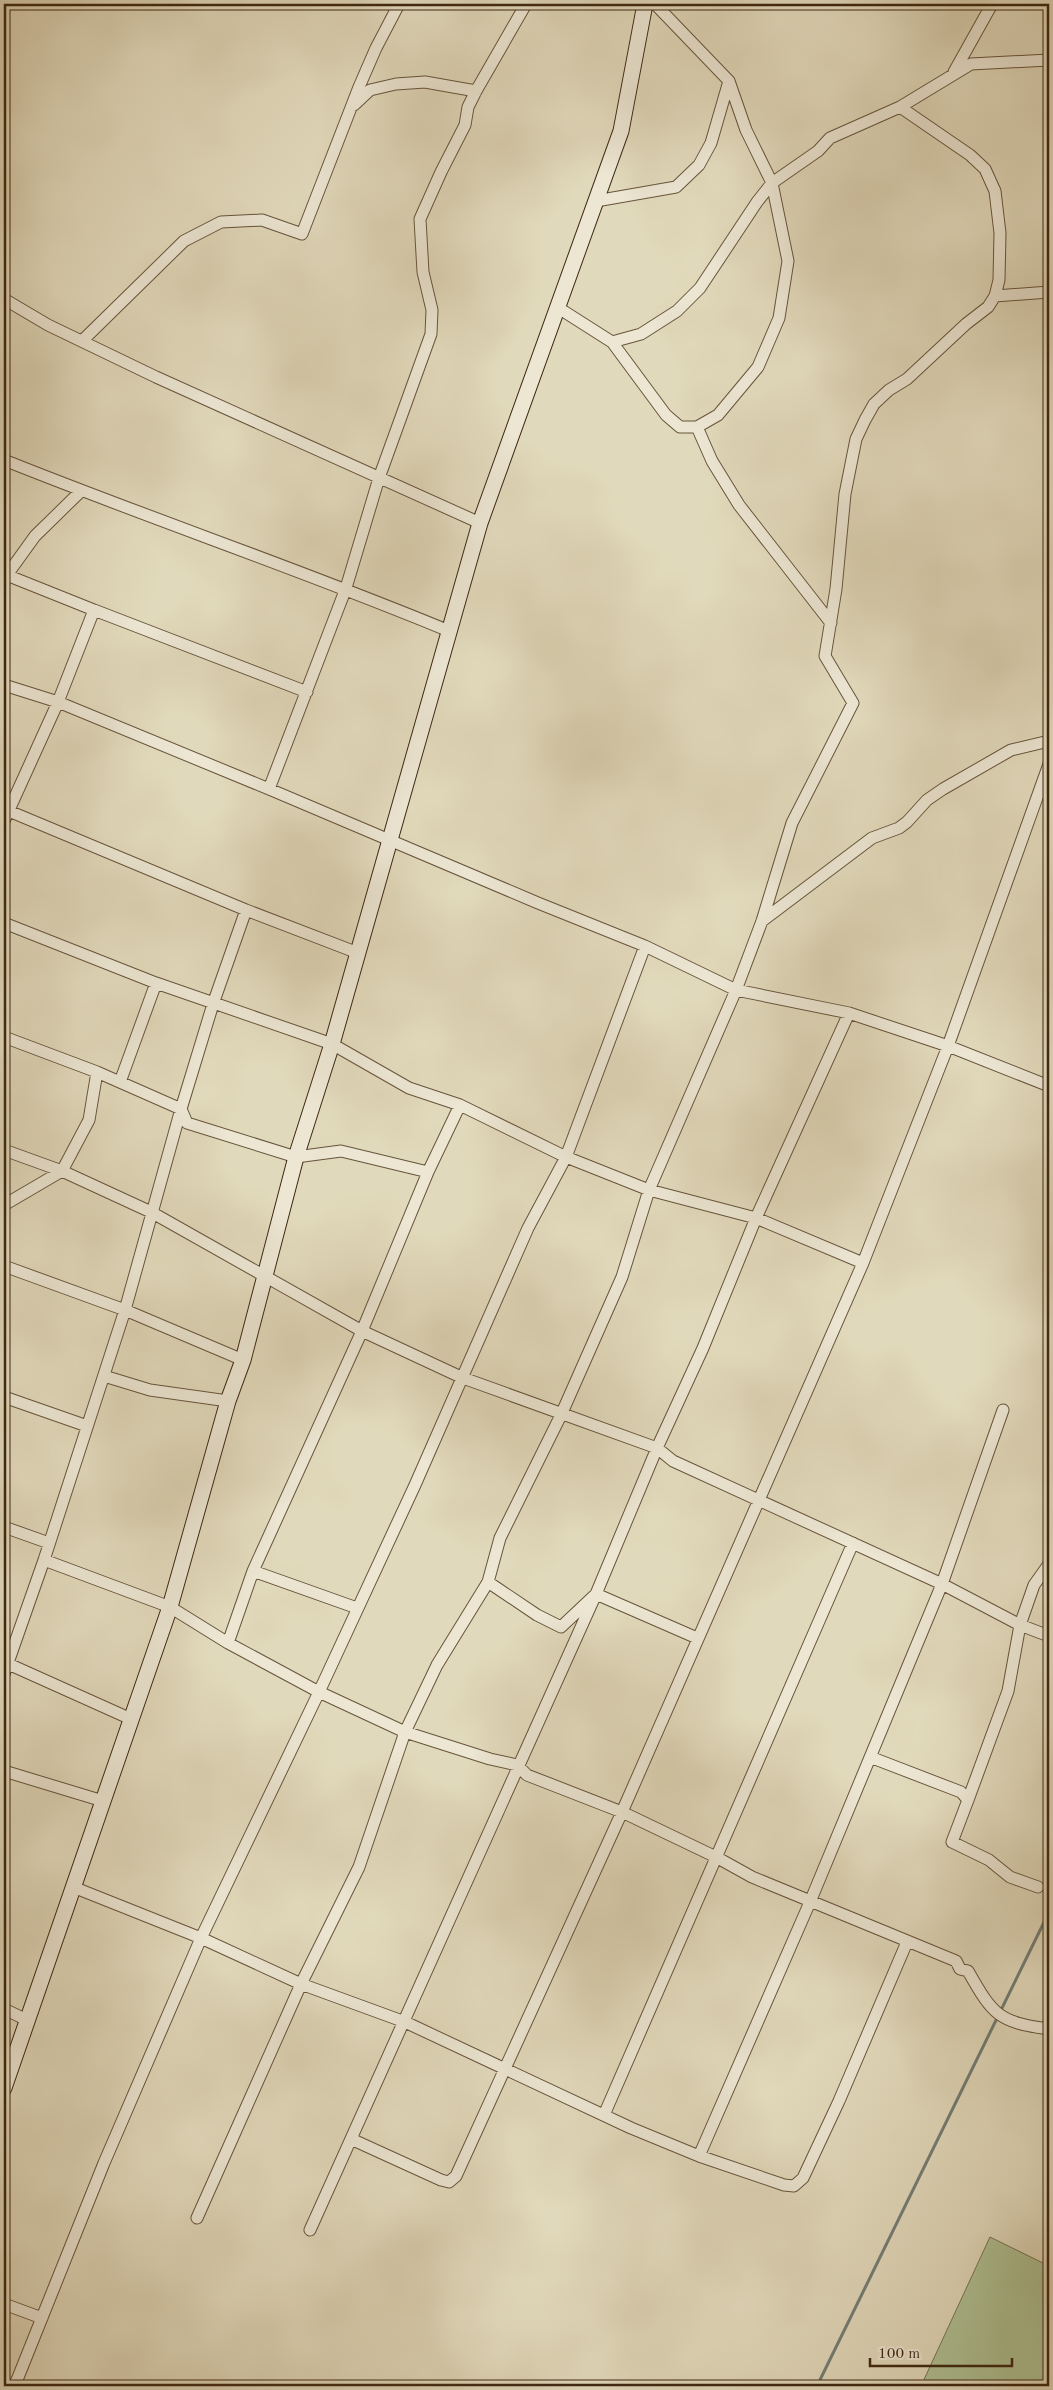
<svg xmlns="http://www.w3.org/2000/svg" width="1053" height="2390" font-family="'Old Standard TT',serif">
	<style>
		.green { fill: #aec093; stroke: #767452 }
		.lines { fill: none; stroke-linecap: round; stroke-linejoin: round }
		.stream { stroke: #737e76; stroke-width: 3 }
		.street-casing { stroke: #67543c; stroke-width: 13 }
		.secondary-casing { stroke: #3e2812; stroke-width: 17 }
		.street { stroke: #ece6d3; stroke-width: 11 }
		.secondary { stroke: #ece6d3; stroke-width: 15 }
	</style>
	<rect width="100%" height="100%" fill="#e1d9bb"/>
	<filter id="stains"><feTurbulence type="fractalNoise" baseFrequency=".004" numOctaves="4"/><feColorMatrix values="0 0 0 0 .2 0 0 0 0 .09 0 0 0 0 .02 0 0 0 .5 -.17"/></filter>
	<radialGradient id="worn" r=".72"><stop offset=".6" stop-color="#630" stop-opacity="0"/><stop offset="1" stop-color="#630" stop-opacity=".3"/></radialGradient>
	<path class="green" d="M990,2237L1049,2266V2386H921Z"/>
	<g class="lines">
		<path class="stream" d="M817,2386L1049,1912"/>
		<defs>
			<path id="street" d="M954,72L992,4
				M354,105L370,90L396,84L425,82L476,91
				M596,201L676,187L699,165L711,143L729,81
				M995,296L1049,292
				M4,299L48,325L156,377L480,523
				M557,307L612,342L641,334L677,311L700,288L757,202L772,183L818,151L830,138L900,107L971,64L1049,60
				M82,341L184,241L221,222L262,220L302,234L359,87L376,48L399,4
				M612,342L666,415L680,427H697L718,415L758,367L779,318L788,261L772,183L746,130L729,81L655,4
				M697,427L712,461L739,505L831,623
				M4,460C151,519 302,570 449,631
				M4,574L94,610L58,702L4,821
				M4,579L35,536L81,491
				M94,610L307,692
				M4,685L58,702L269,789L538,903L645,946L736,990L849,1013L948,1046L1049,1086
				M269,789L346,588L379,478L431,334L432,310L423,272L420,219L441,172L465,125L468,107L476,91L526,4
				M4,809L246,910L358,953
				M762,921L872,838L899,828L907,822L927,800L943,789L1011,750L1049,741
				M4,923L156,983L332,1044L409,1088L460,1105L566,1157L649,1190L756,1218L863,1263
				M4,1037L97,1072L181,1109L187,1123L296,1157L341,1151L428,1172
				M120,1082L156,983
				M4,1150L62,1171L151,1212L362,1331L463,1378L657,1448L673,1461L942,1584L1020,1625L1049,1636
				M4,1205L62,1171L89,1120L97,1072
				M4,1266L125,1310L243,1360
				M104,1376L150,1390L228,1401
				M4,1397L87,1426
				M4,1527L49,1543
				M44,1560L170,1607L228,1643L319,1692L405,1732L490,1759L517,1765L527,1775L622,1812L716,1857L752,1877L956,1961L960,1969L968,1971C993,2015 998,2022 1049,2029
				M253,1571L357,1608
				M488,1582L537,1615L561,1627L596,1594L697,1638
				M228,1643L253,1571L362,1331L428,1172L460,1105
				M4,1662L131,1719
				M4,1674L44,1560L125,1310L181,1109L213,1004L246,910
				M870,1757L961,1792L968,1800L952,1842L989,1860L1010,1877L1038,1887
				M4,1771L103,1801
				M968,1800L1008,1691L1020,1625L1034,1585L1049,1564
				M73,1887L201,1938L301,1984L405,2022L631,2128L699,2156L784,2185L794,2186L803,2178L839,2101L907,1942
				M4,2009L27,2020
				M604,2115L853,1543
				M351,2139L441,2180L449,2182L456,2176L622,1812L863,1263L948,1046L1049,764
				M699,2156L810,1902L942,1584L1003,1410
				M197,2218L301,1984L359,1867L405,1732L437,1665L488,1582L500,1538L561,1415L622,1277L649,1190L736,990L762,921L792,823L853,703L825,656L836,589L845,494L856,439L865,420L874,404L889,390L907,379L966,324L988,307L995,296L999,280L1000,233L995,191L985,169L970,155L900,107
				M310,2230L596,1594L657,1448L703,1348L756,1218L849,1013
				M4,2304L42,2318
				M13,2386L17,2380L104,2163L201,1938L319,1692L415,1485L528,1228L566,1157L645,946"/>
			<path id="secondary" d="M4,2088L170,1607L228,1401L243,1360L296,1157L332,1044L480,523L621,131L645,4"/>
		</defs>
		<use href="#street" class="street-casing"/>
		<use href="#secondary" class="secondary-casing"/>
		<use href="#street" class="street"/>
		<use href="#secondary" class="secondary"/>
	</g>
	<rect width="1053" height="2390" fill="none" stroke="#e1d9bb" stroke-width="20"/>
	<rect x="5" y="5" width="1043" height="2380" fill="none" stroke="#3e2812" stroke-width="2.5"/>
	<rect x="10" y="10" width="1033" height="2370" fill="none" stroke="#3e2812"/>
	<path d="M870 2358v8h142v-8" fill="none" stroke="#3e2812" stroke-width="2.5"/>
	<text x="878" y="2358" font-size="15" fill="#3e2812" stroke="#ece6d3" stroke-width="4" paint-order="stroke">100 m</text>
	<rect width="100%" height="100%" filter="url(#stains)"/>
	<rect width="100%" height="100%" fill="url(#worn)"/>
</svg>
